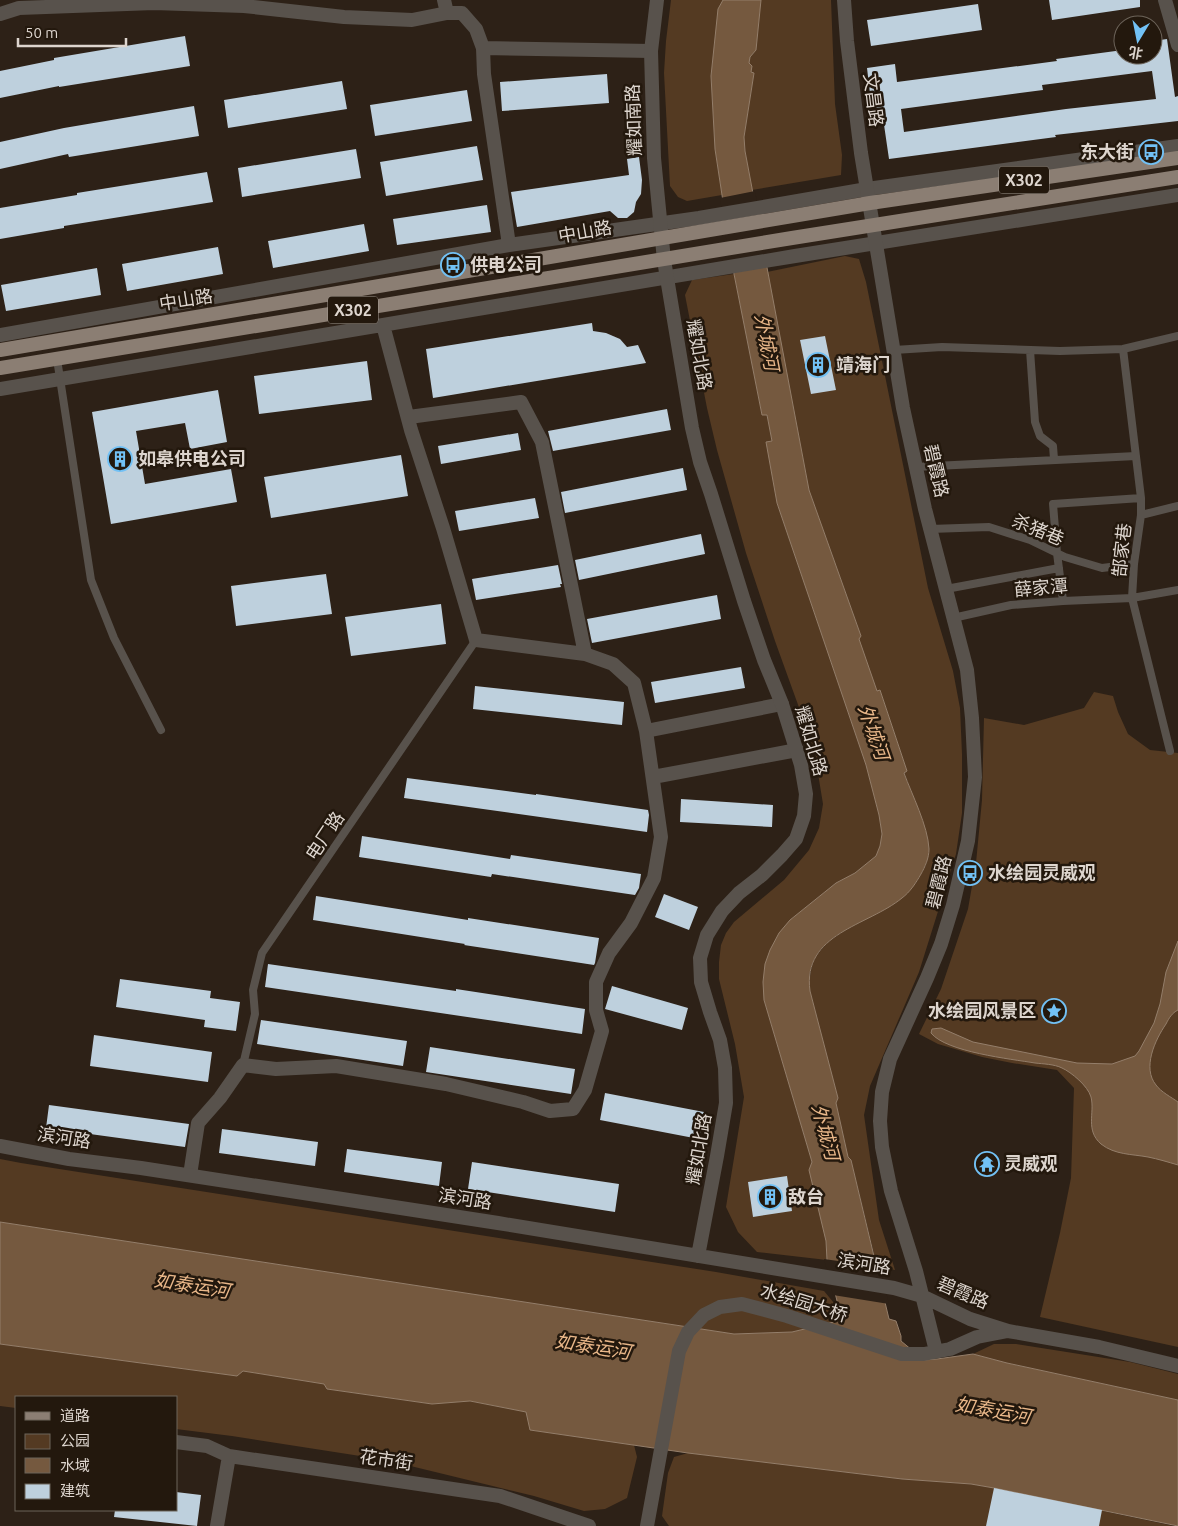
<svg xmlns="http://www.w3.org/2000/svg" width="1178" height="1526" font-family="Ubuntu,'Noto Sans SC',sans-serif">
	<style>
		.green { fill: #543a22 }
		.water { fill: #75593f; stroke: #947e6a }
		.pier { fill: #2d2117 }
		.building { fill: #bed0dd; fill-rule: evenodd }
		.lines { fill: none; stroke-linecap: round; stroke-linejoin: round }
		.service { stroke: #58524c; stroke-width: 8 }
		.minor { stroke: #58524c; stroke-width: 14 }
		.tertiary { stroke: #58524c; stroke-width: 14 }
		.primary { stroke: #8b7e73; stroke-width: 14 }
		.labels { text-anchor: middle; stroke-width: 5; stroke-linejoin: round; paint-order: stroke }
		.shield { fill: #23180d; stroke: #a59c94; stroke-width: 1 }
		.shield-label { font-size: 16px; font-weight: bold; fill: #ddd5ce }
		.street-label { font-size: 18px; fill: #ddd5ce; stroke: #23180d }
		.poi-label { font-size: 18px; font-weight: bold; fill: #ddd5ce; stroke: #23180d; text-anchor: start }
		.water-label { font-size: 19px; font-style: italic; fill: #e9b789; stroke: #23180d }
	</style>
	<rect width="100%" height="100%" fill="#2d2117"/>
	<path class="green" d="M671,0H723L716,31L711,76L715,149L722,195L687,201L678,197L670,186L664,73L666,41Z
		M761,0H831L835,104L842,155L841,175L752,190L745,151L744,137L754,73L751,72L749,63L750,57L756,50Z
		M845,256L859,259L866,282L928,588L953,671L960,708L962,754V813L956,854L919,972L870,1086L864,1115L879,1220L895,1270L877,1266L851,1160L848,1157L836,1103L838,1098L810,991L809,982L812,966L815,957L827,943L846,929L916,883L926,865L929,850L923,823L904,772L907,771L880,690L877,691L858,638L861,636L809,490L767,272Z
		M734,274L762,415H767L772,441L767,442L777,503L866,765L879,815L882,834L880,846L876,856L855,873L836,883L790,920L764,1000L812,1162L826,1241L827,1260L757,1252L738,1232L726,1207L744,1097L735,1044L719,979V962L721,945L726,933L734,922L784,880L809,850L819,828L823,804L814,749L775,641L746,553L717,450L707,408L685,295L692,280Z
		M1094,692L1113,696L1118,712L1128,734L1150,750L1178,753V1347L1040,1317L1060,1233L1071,1178L1074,1088L1057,1070L1012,1063L982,1057L938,1044L919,1034L941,989L968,909L976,863L982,800L984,718L1024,725L1084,708Z
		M0,1159L21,1163L716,1272L824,1291L839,1309L838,1321L792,1332L734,1334L0,1222Z
		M0,1344L237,1376L243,1371L324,1384L327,1389L432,1404L469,1401L527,1412L530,1430L634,1445L637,1457L627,1498L605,1509L584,1511L534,1496L386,1460L232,1436L176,1429V1397H16V1408L0,1406Z
		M994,1344H1016L1130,1362L1178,1374V1400L1007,1363L973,1354Z
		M688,1453L902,1479L971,1484L994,1488L1174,1526H669L662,1516L668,1473L674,1457Z"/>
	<path class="water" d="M723,0H761L756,50L750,57L749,63L752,66L751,72L754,73L744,137L745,151L809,490L861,636L859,639L877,691L880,690L907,771L904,773C912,795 928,826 929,849C929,858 925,867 921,874C916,883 910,892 902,898C868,926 802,933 810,991L838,1098L836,1103L848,1157L851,1160L889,1319L896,1321L901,1336V1341L924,1360L937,1359L973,1354L1007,1363L1178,1400V1526L994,1488L971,1484L902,1479L688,1453L530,1430L526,1412L470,1401L432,1404L327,1389L324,1384L243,1371L237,1376L0,1344V1222L734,1334L792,1332L838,1321L839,1309L827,1260L826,1241L809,1170L812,1162L764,1000L763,982L765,964L770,950L779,933L790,920L836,883L855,873L876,856L880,846L882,834L879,815L866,765L777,503L766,442L772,441L767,415H762L734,274L715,149L711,76L718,9Z
		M1178,941V1010C1172,1013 1169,1018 1166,1024C1155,1040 1142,1068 1156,1085C1161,1092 1171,1097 1178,1102V1165C1168,1162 1158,1159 1148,1157C1132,1154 1115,1155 1101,1144C1085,1130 1095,1113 1091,1097C1088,1086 1071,1072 1062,1068C1054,1064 1043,1064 1035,1063C1011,1059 946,1052 931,1033L932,1029L941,1028L973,1042L1077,1063L1112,1064L1135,1056L1139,1051L1154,1023L1160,1004L1166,972Z"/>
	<path class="pier" d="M755,191L768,264L731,271L720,198Z
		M824,1259L880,1267L889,1304L833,1295Z"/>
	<path class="building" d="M1049,0H1140V7L1052,20Z
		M978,4L982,30L871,46L867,20Z
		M185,36L190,66L59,87V86L0,98V71L54,60V58Z
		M1167,39L1175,97L1178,96V121L1055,135L1056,137L889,159L883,118L873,119L867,68L895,64L897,82L1057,61L1056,59L1123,50V55H1153V41ZM1152,71L1156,99L1066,109L904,132L901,109L1043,90L1042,85Z
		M607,74L609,103L502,111L500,82Z
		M342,81L347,109L228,128L224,100Z
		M467,90L472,121L375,136L370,105Z
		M194,106L199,136L69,157L68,154L0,169V142L64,128Z
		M477,146L483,180L386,196L380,162Z
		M356,149L361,178L242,197L238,168Z
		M639,157L642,180L641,194L636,202L634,212L627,218H618L610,211L517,227L511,192L629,175L627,159Z
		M207,172L213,202L64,226V228L0,239V208L77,195V193Z
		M487,205L491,232L397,245L393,219Z
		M364,224L369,251L273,268L268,241Z
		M218,247L223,274L127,291L122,264Z
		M97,268L101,295L6,311L1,285Z
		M592,323L593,331L606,333L620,339L627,347L638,345L646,363L433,398L426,349Z
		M825,336L836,390L811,394L800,340Z
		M367,361L372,400L259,414L254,376Z
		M218,390L227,442L190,449L185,423L136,431L145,484L231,469L237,502L111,524L92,412Z
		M667,409L671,430L553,451L548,431Z
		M518,433L521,450L441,464L438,446Z
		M401,455L408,496L271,518L264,477Z
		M683,468L687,490L565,513L561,492Z
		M535,498L539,518L459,531L455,511Z
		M701,534L705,554L579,580L575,560Z
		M558,565L562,584H560L561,587L476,600L472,579Z
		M326,574L332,614L236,626L231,586Z
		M717,595L721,619L592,643L587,619Z
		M441,604L446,644L351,656L345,617Z
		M741,667L745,688L655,703L651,682Z
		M475,686L624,702L622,725L473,709Z
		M407,778L536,795V794L648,810L649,815L647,832L404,798Z
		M681,799L773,805L772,827L680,822Z
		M362,836L510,859L511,855L641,874L639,888L635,895L492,874L491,877L359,857Z
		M664,894L698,907L689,930L655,917Z
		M316,896L468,920V918L599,938L595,963L594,965L464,945L465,944L313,920Z
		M268,964L456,991V989L585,1009L582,1034L265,987Z
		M120,979L211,991L210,998L240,1002L236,1031L204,1027L205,1020L116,1007Z
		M612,986L688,1008L682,1030L605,1009Z
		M261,1020L407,1041L403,1066L257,1044Z
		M94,1035L212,1052L208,1082L90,1066Z
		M430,1047L575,1069L571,1094L426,1072Z
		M605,1093L704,1112L699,1139L600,1120Z
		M49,1105L189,1124L185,1147L46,1128Z
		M222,1129L318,1142L315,1166L219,1153Z
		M347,1149L442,1162L439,1186L344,1172Z
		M472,1162L619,1184L615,1212L468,1189Z
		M787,1176L792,1211L753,1217L748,1182Z
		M994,1488L1102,1510L1099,1526H986Z
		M176,1492L201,1495L197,1526L114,1517L115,1510H176Z"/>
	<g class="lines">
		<path class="service" d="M1123,349L1141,498V515L1134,564L1132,598L1170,751
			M894,350L942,347L1060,351L1123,349L1178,336
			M1030,350L1035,422L1040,436L1053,446L1054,459
			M57,359L91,580L114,638L161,730
			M915,467L1136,456
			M1141,515L1178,506
			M930,529L989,527L1030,540L1065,557L1102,568L1134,564
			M946,589L1059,568
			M1063,601L1057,553L1053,504L1141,498
			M953,618L1011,605L1063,601L1132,598L1178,590
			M243,1065L255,1014L253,990L262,953L476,640"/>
		<path class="minor" d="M444,0L447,13H462L476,29L483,48L651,51
			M1165,0L1178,45
			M0,14L19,8L154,3L244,6L344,17L412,20L447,13
			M483,48L484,74L509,245
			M383,325L411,430L443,528L476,640L585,654
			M0,335L509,245L699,218L867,189L1178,146
			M0,389L795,256L1178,195
			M646,731L782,704
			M653,777L797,750
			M190,1175L198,1123L220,1098L243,1065L276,1069L336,1066L446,1084L523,1102L550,1111L573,1109L585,1090L602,1031L596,1010V982L609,953L631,923L654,878L661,837L646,731L634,683L613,664L585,654L542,442L521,402L409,417
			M176,1442L207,1446L229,1456L500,1496L589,1526
			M217,1526L229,1456"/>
		<path class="tertiary" d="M657,0L651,51L654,158L664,260L692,428L700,462L711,494L744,601L764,660L782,704L801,765L806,794L804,816L796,839L782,855L762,875L739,893L722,911L707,935L700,958L701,982L710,1012L720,1040L725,1068L726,1103L717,1156L698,1256
			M844,0L847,41L861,153L903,408L925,509L967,670L972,718L975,777L968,841L953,905L941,944L927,978L890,1059L882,1092L880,1121L882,1147L891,1191L916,1271L936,1351
			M0,1146L69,1159L141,1168L498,1223L894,1288L922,1296L970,1319L1008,1331L1099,1347L1178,1366
			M647,1526L679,1351L688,1332L704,1315L720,1307L742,1304L787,1316L902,1354H924L950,1349L977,1337L1008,1331"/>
		<path class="primary" d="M0,350L870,203L1178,158
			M0,368L792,238L1178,177"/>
	</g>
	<defs>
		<symbol id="bus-ring" viewBox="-11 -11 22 22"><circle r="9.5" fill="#23180d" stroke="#72c1f5" stroke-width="1.5"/><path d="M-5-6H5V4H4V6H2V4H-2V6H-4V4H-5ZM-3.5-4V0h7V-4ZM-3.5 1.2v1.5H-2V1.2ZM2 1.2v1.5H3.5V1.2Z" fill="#72c1f5"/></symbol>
		<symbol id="building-ring" viewBox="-11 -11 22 22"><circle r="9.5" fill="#23180d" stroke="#72c1f5" stroke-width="1.5"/><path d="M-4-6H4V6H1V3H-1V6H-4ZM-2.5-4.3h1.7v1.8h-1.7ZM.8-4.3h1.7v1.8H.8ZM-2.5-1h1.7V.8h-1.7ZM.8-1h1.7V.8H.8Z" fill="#72c1f5"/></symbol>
		<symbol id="sight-ring" viewBox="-11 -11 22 22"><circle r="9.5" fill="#23180d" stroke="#72c1f5" stroke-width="1.5"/><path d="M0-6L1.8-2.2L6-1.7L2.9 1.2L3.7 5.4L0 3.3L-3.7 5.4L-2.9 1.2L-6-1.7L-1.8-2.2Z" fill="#72c1f5"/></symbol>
		<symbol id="temple-ring" viewBox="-11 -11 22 22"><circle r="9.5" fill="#23180d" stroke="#72c1f5" stroke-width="1.5"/><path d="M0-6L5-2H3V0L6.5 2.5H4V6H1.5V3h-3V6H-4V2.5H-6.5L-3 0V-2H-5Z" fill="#72c1f5"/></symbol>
	</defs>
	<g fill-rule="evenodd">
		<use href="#bus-ring" x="1137" y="138" width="28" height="28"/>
		<use href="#bus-ring" x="439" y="251" width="28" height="28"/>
		<use href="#building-ring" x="804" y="351" width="28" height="28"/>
		<use href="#building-ring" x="106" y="445" width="28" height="28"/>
		<use href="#bus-ring" x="956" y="859" width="28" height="28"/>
		<use href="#sight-ring" x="1040" y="997" width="28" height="28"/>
		<use href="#temple-ring" x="973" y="1150" width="28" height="28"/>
		<use href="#building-ring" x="756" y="1183" width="28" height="28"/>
	</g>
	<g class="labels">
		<g class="shield">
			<rect x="999" y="166.5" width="50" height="27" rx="4"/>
			<rect x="328" y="296.5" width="50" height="27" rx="4"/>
		</g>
		<g class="shield-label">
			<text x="1024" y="186">X302</text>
			<text x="353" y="316">X302</text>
		</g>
		<g class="street-label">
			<text transform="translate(873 100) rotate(83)" y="6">文昌路</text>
			<text transform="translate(634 120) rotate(-92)" y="6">耀如南路</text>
			<text transform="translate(585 232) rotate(-10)" y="6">中山路</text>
			<text transform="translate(186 300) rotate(-9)" y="6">中山路</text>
			<text transform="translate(699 355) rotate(80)" y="6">耀如北路</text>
			<text transform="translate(936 471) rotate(77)" y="6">碧霞路</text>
			<text transform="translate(1038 530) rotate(22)" y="6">杀猪巷</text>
			<text transform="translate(1122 550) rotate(-84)" y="6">郜家巷</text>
			<text transform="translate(1041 588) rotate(-5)" y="6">薛家潭</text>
			<text transform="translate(811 741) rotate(74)" y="6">耀如北路</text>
			<text transform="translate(325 836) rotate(-56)" y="6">电厂路</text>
			<text transform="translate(939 882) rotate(-76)" y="6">碧霞路</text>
			<text transform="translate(64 1138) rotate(9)" y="6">滨河路</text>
			<text transform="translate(699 1149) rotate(-80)" y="6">耀如北路</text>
			<text transform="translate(465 1199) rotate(9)" y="6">滨河路</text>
			<text transform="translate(864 1264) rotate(9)" y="6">滨河路</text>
			<text transform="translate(963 1293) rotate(23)" y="6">碧霞路</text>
			<text transform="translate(804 1303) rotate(17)" y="6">水绘园大桥</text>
			<text transform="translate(386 1460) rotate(8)" y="6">花市街</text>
		</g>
		<g class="poi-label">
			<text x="1134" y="158" text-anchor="end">东大街</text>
			<text x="470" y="271">供电公司</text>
			<text x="836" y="371">靖海门</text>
			<text x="138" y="465">如皋供电公司</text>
			<text x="988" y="879">水绘园灵威观</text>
			<text x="1036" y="1017" text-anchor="end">水绘园风景区</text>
			<text x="1004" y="1170">灵威观</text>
			<text x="788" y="1203">敌台</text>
		</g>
		<g class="water-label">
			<text transform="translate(767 342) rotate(79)" y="7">外城河</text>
			<text transform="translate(874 732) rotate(71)" y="7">外城河</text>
			<text transform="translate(826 1132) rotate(75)" y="7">外城河</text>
			<text transform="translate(192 1285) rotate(9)" y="7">如泰运河</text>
			<text transform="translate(593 1346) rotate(9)" y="7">如泰运河</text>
			<text transform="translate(993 1410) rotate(10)" y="7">如泰运河</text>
		</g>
	</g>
	<rect x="15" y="1396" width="162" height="115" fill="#23180d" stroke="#6d645a"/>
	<rect x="25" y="1412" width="25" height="8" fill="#8b7e73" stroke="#6d645a"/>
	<text x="60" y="1421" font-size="15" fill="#ddd5ce">道路</text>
	<rect x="25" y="1434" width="25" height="15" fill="#543a22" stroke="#6d645a"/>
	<text x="60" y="1446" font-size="15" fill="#ddd5ce">公园</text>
	<rect x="25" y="1458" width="25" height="15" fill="#75593f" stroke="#6d645a"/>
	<text x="60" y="1471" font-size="15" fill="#ddd5ce">水域</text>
	<rect x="25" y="1484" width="25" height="15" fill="#bed0dd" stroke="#6d645a"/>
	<text x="60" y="1496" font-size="15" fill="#ddd5ce">建筑</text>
	<g transform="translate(1138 40) rotate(190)"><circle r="24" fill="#23180d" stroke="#6d645a"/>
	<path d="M0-4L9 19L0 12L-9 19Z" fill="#72c1f5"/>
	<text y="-8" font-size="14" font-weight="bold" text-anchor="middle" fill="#ddd5ce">北</text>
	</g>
	<path d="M18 38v8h108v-8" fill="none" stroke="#ddd5ce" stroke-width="2.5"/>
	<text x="25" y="38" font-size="15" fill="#ddd5ce" stroke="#23180d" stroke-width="4" paint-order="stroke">50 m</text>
</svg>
